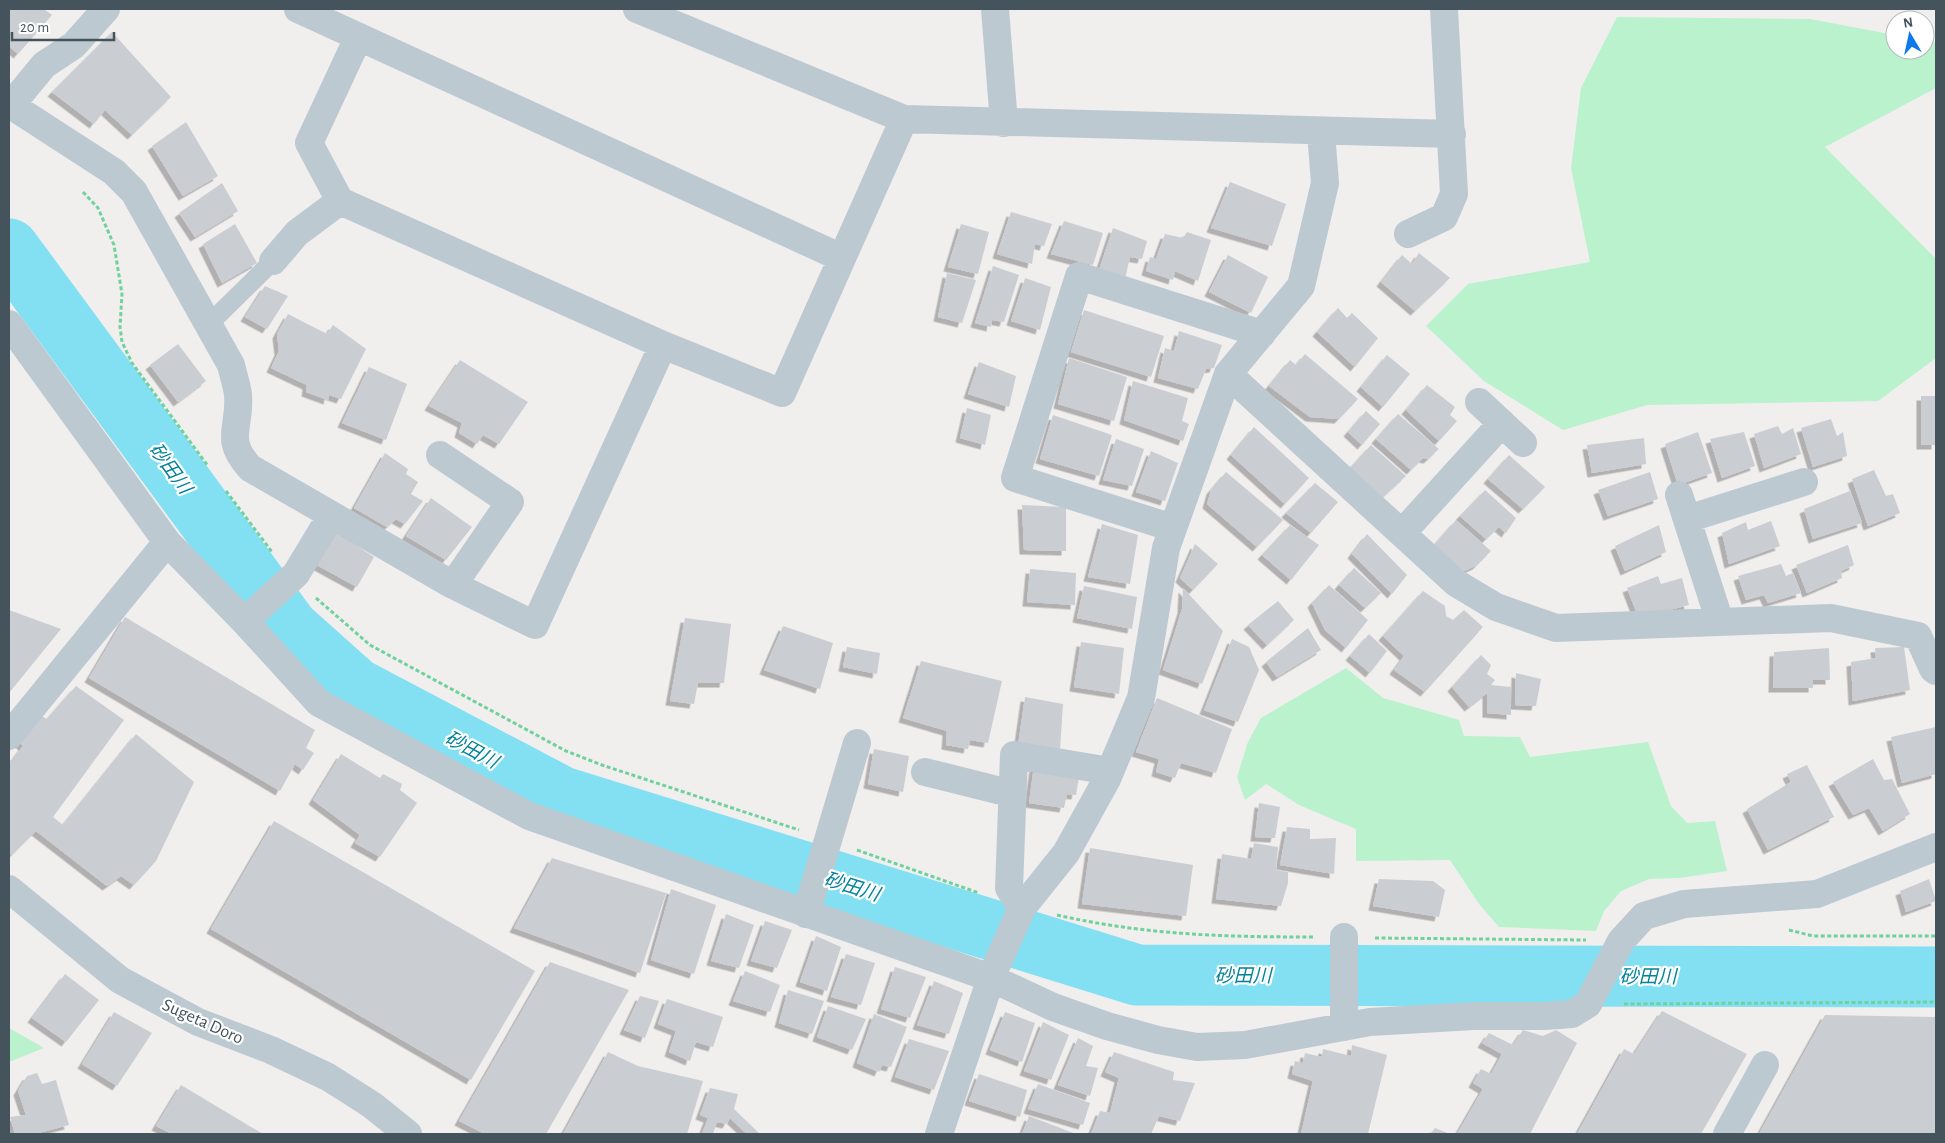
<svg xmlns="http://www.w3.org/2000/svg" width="1945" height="1143" font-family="'Alegreya Sans','Noto Sans JP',sans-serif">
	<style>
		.green { fill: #b9f2cc }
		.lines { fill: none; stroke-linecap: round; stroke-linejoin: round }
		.river { stroke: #83e0f2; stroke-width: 61 }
		.building { fill: #caced3; filter: url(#shadow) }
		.path { stroke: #6fd29c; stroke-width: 3; stroke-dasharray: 4 2.5; stroke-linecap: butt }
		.service { stroke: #bdc9d1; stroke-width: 19 }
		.minor { stroke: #bdc9d1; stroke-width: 28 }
		.tertiary { stroke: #bdc9d1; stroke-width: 28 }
		.labels { text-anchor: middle; stroke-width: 4.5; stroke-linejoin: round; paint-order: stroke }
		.street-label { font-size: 18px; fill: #45535d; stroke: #fff }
		.water-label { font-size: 19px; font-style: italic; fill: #05829a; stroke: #fff }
	</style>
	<defs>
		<filter id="shadow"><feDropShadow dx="-4.5" dy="4.5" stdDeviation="0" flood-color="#0004"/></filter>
	</defs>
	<rect width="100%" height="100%" fill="#f1eeee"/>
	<path class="green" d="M1617,17L1810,19L1895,35V50H1925V40L1936,43V88L1825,147L1936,259V358L1878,401L1647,405L1563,430L1484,381L1426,326L1468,284L1590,262L1571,168L1581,88Z
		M1346,668L1383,698L1459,720L1464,736L1520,737L1530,757L1648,742L1671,806L1687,823L1715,821L1727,871L1679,878L1649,879L1621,891L1604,911L1596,931L1499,927L1479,904L1450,860L1356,861V829L1299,805L1266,784L1245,800L1237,777L1248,742L1261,718Z
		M9,1028L44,1048L9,1062Z"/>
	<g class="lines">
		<path class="river" d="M9,249L289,629L355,688L562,797L1137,975L1936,977"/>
	</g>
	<path class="building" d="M9,9H44L52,15L18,54L9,46Z
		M112,32L171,97L132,135L105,110L94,124L52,92Z
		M186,122L218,176L183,196L152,146Z
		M1230,182L1286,204L1272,246L1211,228Z
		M222,183L238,211L195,237L179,213Z
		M1011,212L1052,224L1044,246L1035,244L1032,264L997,254Z
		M1064,221L1103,233L1093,265L1051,254Z
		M235,224L257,263L222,283L203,244Z
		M961,224L989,232L978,274L948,267Z
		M1113,228L1147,241L1142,259L1130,257L1125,279L1099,270Z
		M1187,232L1211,240L1198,281L1175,271L1173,280L1146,271L1150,257L1156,259L1165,234L1183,238Z
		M1419,253L1450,278L1415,311L1381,282L1402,255L1412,264Z
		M1228,255L1268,277L1251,313L1209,292Z
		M993,266L1019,275L1004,322L992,320L991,327L975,323Z
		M947,273L976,280L962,323L938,317Z
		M1025,278L1051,287L1040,330L1011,321Z
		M265,286L288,296L267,329L245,317Z
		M1338,308L1347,318L1352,313L1378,338L1355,367L1317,332Z
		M1084,310L1164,336L1151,377L1071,352Z
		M288,314L327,334L333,325L366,349L341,399L329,395L328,400L306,392L307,385L271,368L279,351L277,334Z
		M1179,331L1222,345L1214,368L1206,369L1198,389L1158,378L1165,348L1174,351Z
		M178,344L206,381L178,402L150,365Z
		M1305,354L1358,399L1339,419L1310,417L1269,386L1290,360L1296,365Z
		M1387,355L1410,374L1383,407L1361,387Z
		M1069,358L1127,377L1114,421L1058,404Z
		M460,360L528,402L499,444L483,435L477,444L459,433L462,423L429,406Z
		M979,362L1016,376L1009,407L968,394Z
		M369,367L407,384L386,440L342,423Z
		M1133,381L1188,398L1182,421L1189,424L1183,441L1124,420Z
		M1427,385L1455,407L1450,415L1457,421L1439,441L1406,410Z
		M1921,396H1936V445H1921Z
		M967,408L991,415L985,445L960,438Z
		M1366,411L1380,424L1362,445L1348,432Z
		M1398,414L1439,449L1428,459L1423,458L1411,470L1376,439Z
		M1053,415L1112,435L1099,476L1040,459Z
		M1831,419L1837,436L1843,432L1847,456L1813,467L1801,428Z
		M1778,426L1782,434L1793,428L1801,454L1764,468L1754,434Z
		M1254,427L1309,478L1285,504L1231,455Z
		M1698,432L1712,473L1678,485L1665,444Z
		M1744,432L1755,466L1722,478L1710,439Z
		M1644,438L1646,464L1592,473L1587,445Z
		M1116,439L1144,449L1132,486L1103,480Z
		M1371,445L1406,476L1382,498L1350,468Z
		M1151,451L1178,463L1165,501L1136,492Z
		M385,453L408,469L406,474L418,482L411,494L423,501L405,524L396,519L387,527L354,508Z
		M1509,455L1545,487L1523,509L1488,479Z
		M1874,470L1886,496L1893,494L1900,513L1868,526L1852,479Z
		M1226,472L1283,520L1257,547L1207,504L1211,490Z
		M1650,472L1658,499L1608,516L1598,490Z
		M1315,483L1338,502L1311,533L1286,513Z
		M1485,490L1516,518L1506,533L1499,527L1486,539L1460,516Z
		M1850,491L1862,523L1813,539L1804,509Z
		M431,498L472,527L446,560L406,536Z
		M1022,505L1066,507V551L1024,550Z
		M1456,520L1491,551L1477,565L1462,572L1434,545Z
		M1771,521L1780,546L1729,564L1722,533L1746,522L1748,530Z
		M1102,524L1138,535L1130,584L1088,577Z
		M1290,525L1319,545L1291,580L1262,555Z
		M1659,525L1666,552L1625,571L1615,546Z
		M336,532L374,557L357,587L315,564Z
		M1367,534L1407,575L1392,594L1352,554Z
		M1195,544L1218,564L1193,590L1180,578Z
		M1848,545L1854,565L1841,571L1842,578L1807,593L1796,565Z
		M1781,564L1786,576L1793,573L1801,593L1768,603L1764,595L1746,600L1738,576Z
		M1354,568L1381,593L1365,608L1339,585Z
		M1030,569L1076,573L1075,605L1027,602Z
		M1658,576L1661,584L1682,578L1689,605L1657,613L1636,611L1627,588Z
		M1329,585L1368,620L1346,648L1325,630L1312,603Z
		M1084,586L1137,597L1132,629L1077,618Z
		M1183,588L1223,631L1202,684L1163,670L1182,609Z
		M1423,591L1445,606L1446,616L1453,620L1464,610L1483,627L1425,692L1394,670L1404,656L1383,636Z
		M1278,601L1294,620L1267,645L1248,625Z
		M9,610L61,629L9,693Z
		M125,617L315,730L306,748L314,753L303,770L295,764L280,791L89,678Z
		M685,618L731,624L724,683H698L694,704L670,701Z
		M783,626L833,643L820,689L764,670Z
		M1308,628L1321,650L1277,677L1266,662Z
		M1369,634L1387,651L1370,673L1350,656Z
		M1232,639L1249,647L1259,670L1238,722L1204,710Z
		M1081,642L1124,648L1119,694L1074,687Z
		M847,647L880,653L877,674L843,667Z
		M1904,647L1910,690L1853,701L1851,662L1876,658L1875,648Z
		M1829,648L1830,680H1813V688H1773L1774,652Z
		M1481,655L1491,665L1487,674L1495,680L1491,685L1511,687V715L1487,713V693L1469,707L1452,687Z
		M921,661L1002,681L988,743L970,740L968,749L946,745L947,731L903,718Z
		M1516,673L1541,679L1536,706L1515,705Z
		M76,686L124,720L53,817L63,825L136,734L194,782L156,861L134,885L121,876L107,886L36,831L12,855L9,853V765L23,746L16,739L38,714L47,719Z
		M1025,697L1063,704L1060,750L1018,746Z
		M1157,698L1232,729L1216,773L1181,763L1175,778L1156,772L1159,759L1136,752Z
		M1936,727V774L1902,783L1891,737Z
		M874,749L909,756L903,792L868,784Z
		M341,754L380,778L383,774L402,784L400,790L417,803L380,857L355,843L360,835L313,800Z
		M1873,759L1884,780L1892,779L1910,814L1883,831L1869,808L1853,815L1833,782Z
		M1807,765L1834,817L1768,850L1747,809L1791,782L1787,774Z
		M1034,766L1080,771L1076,795L1067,794L1064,808L1029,803Z
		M1259,803L1280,807L1275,838L1255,837Z
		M274,821L535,971L471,1080L211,929Z
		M1287,827L1310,829V839L1336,838L1334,874L1280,865Z
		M1254,843L1278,847L1276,870L1288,872V883L1281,906L1216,899L1222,854L1251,859Z
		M1090,848L1193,865L1186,916L1082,904Z
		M552,858L666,893L640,973L514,928Z
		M1379,879L1433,881L1445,890L1439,917L1373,906Z
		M1929,879L1936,901L1906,912L1900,891Z
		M671,889L716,905L694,974L651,960Z
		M726,914L754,925L739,968L711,961Z
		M765,921L792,930L777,968L751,961Z
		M816,936L841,947L827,991L800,982Z
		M846,954L875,963L861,1005L831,997Z
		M550,962L629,990L546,1134H485L459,1121Z
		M895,967L926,977L910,1018L881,1009Z
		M745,971L780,985L770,1012L733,1001Z
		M65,974L99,1000L66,1042L32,1018Z
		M934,981L963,993L949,1034L917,1025Z
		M788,990L824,1001L812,1034L779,1023Z
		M640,996L659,1001L645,1038L624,1030Z
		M667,999L723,1017L713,1047L696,1042L690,1061L669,1052L676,1031L658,1024Z
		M828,1006L866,1019L852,1050L817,1037Z
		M1662,1011L1747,1054L1701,1134H1577L1624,1049L1634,1054Z
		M114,1012L152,1033L117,1086L82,1064Z
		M1005,1012L1035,1023L1022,1062L990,1050Z
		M874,1014L907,1027L891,1067L882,1065L879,1072L857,1063Z
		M1825,1015L1936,1017V1134H1759Z
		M1043,1022L1069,1035L1051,1080L1024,1071Z
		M1523,1030L1543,1036L1556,1030L1577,1043L1530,1134H1457L1483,1089L1473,1083L1481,1069L1491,1074L1502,1054L1482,1043L1489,1033L1513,1045Z
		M1078,1038L1093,1046L1086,1066L1098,1068L1090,1096L1058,1085Z
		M909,1039L949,1051L934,1090L895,1077Z
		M1352,1045L1387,1055L1368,1134H1301L1313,1081L1292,1074L1295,1061L1303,1063L1305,1053L1322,1057L1323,1049L1351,1056Z
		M608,1052L638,1066L703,1081L687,1134H563Z
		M1114,1052L1174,1072L1173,1080L1195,1083L1180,1121L1159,1116L1151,1134H1091L1100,1111L1110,1113L1119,1078L1105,1072Z
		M37,1073L42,1084L56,1080L69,1125L34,1134H15L10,1117L26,1115L18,1091L27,1076Z
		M979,1074L1027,1090L1020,1117L969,1101Z
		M1038,1084L1090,1103L1083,1125L1028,1109Z
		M181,1085L263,1134H172L156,1126Z
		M710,1088L738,1094L734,1109L760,1134H747L730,1118L727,1124L717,1122L713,1134H702L708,1118L700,1115Z
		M1029,1116L1076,1134H1022Z
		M1435,1128L1450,1134H1430Z"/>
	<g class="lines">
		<path class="path" d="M83,192L98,208L114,245L122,294L120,327L122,342L132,363L208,466
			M226,491L272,552
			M316,598L370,645L566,751L602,765L799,830
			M857,850L979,893
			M1057,915C1145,935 1224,937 1314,937
			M1789,930L1813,936H1936
			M1375,938L1586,940
			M1624,1004L1936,1002"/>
		<path class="service" d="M209,324L273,261"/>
		<path class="minor" d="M298,9L842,258
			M637,9L904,119L1452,134
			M995,9L1004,123
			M358,38L309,143L340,201L663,345L782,393L904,119
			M9,104L114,172L134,192L231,365C233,374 237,385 238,395C241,428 223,438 250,468L453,585L510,502L440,455
			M11,105L44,65L74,45L106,9
			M1408,234L1444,217L1454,194L1444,9
			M273,261L297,233L340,201
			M9,324L167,542L246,623L319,703L529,816L991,978L1053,1007L1107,1026L1158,1040L1197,1047L1245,1045L1370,1022L1474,1016H1545L1572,1014L1588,1004L1621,941L1644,916L1684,904L1817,894L1936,847
			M1228,374L1456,583L1496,607L1556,628L1831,618L1918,636L1933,669L1936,671
			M1479,402L1523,443
			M1679,495L1720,622
			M1687,519L1804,482
			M1173,528L1015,478L1079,276L1262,334
			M1402,533L1502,423
			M453,585L535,625L663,345
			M246,623L255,612L296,574L331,516
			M9,736L167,542
			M925,772L1013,794
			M1022,908L1009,888L1014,755L1110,771
			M806,914L857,743
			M1344,1027V937
			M939,1134L991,978L1022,908L1066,853L1107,779L1141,698L1166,548L1228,374L1301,286L1325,183L1321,132
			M1727,1134L1765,1065"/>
		<path class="tertiary" d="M9,889L120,980L198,1022L271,1050L328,1077L372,1105L408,1134"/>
	</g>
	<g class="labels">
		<g class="street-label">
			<text transform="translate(203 1021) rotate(24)" y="6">Sugeta Doro</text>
		</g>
		<g class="water-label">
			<text transform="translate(171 468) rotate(54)" y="7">砂田川</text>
			<text transform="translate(472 749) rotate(28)" y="7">砂田川</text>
			<text transform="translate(852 886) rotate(17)" y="7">砂田川</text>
			<text x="1243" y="982">砂田川</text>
			<text x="1648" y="983">砂田川</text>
		</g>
	</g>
	<rect width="1945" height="1143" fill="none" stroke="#45535d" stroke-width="20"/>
	<g transform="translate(1910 35) rotate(351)"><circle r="24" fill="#ffffff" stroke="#b5babe"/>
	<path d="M0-4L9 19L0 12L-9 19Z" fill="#0d79ec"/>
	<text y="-8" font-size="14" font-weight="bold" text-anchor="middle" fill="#45535d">N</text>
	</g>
	<path d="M12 32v8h102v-8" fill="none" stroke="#45535d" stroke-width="2.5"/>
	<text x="20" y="32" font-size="15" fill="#45535d" stroke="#ffffff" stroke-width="4" paint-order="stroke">20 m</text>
</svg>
